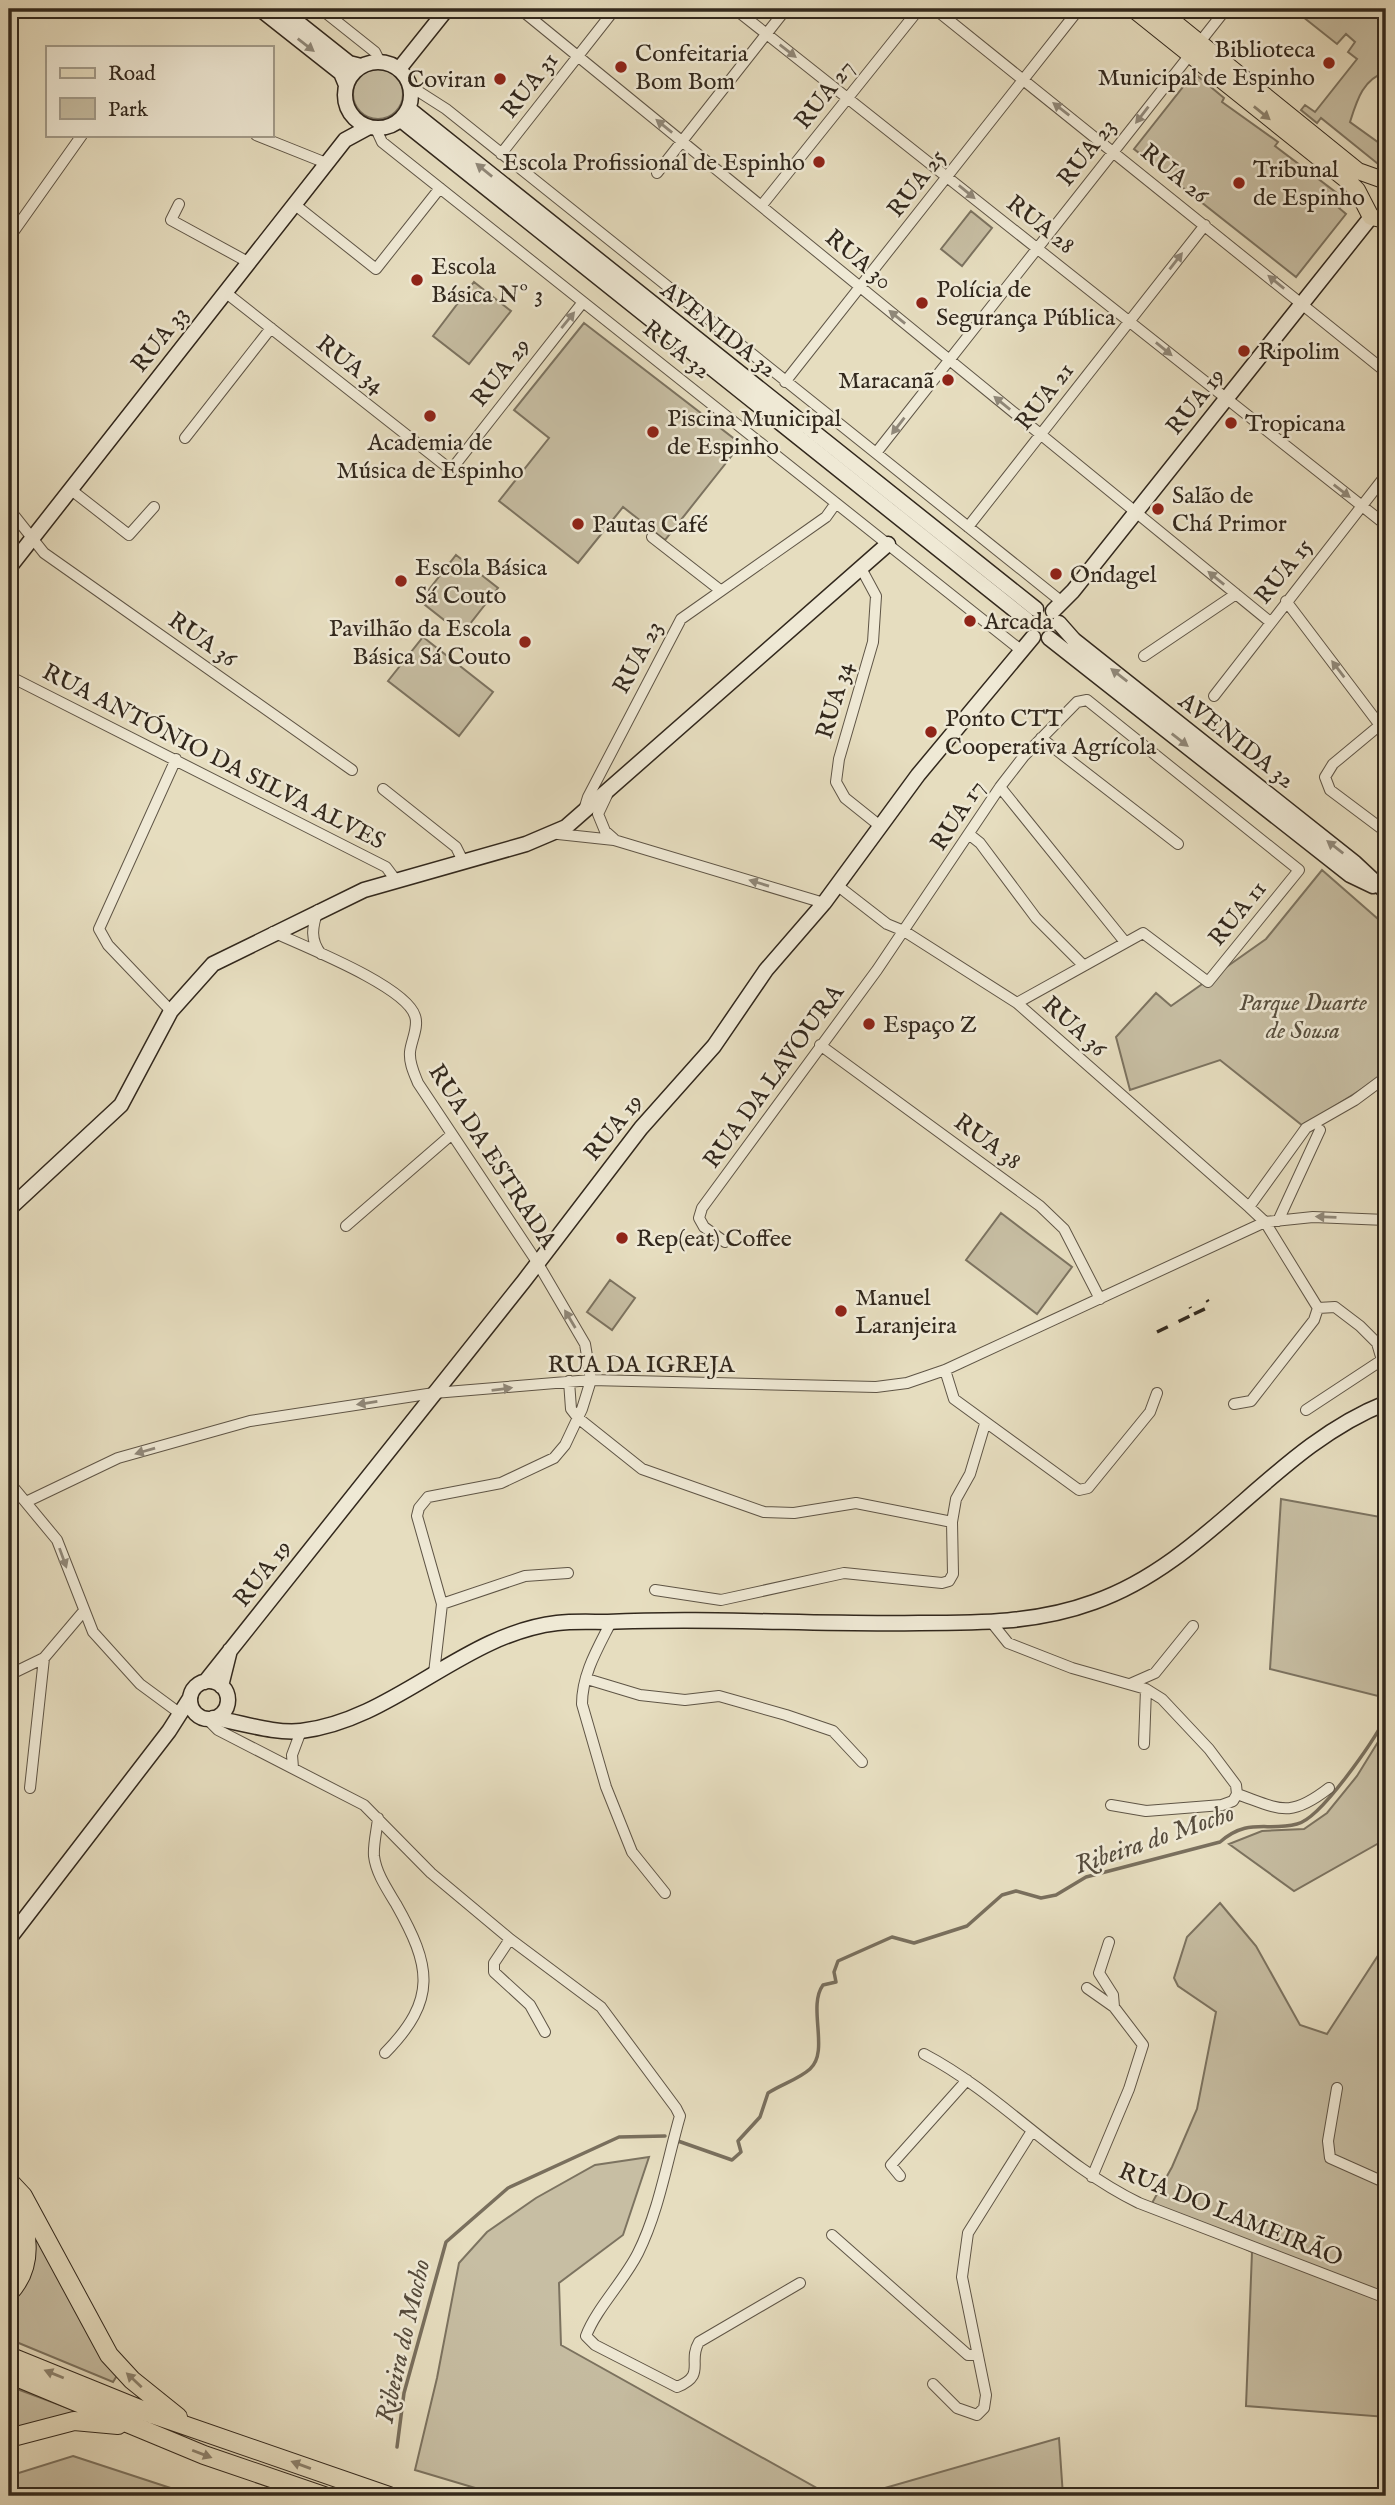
<svg xmlns="http://www.w3.org/2000/svg" width="1395" height="2505" font-family="'IM FELL English',serif">
	<style>
		.green { fill: #c7bea3; stroke: #7c7360; stroke-width: 2 }
		.lines { fill: none; stroke-linecap: round; stroke-linejoin: round }
		.stream { stroke: #796f5d; stroke-width: 3.5 }
		.street-casing { stroke: #5f5546; stroke-width: 12 }
		.secondary-casing { stroke: #32281d; stroke-width: 17 }
		.primary-casing { stroke: #32281d; stroke-width: 18 }
		.highway-casing { stroke: #32281d; stroke-width: 20 }
		.street { stroke: #efe9d5; stroke-width: 10 }
		.secondary { stroke: #efe9d5; stroke-width: 14 }
		.primary { stroke: #e6ddbf; stroke-width: 16 }
		.highway { stroke: #e6ddbf; stroke-width: 18 }
		.rail { stroke: #32281d; stroke-width: 3.5; stroke-dasharray: 12 12; stroke-linecap: butt }
		.oneway { fill: #908879 }
		.oneway2 { fill: #8c826e }
		.poi-dot { fill: #8f2418; stroke: #efe9d5; stroke-width: 2.5 }
		.labels { text-anchor: middle; stroke-width: 5; stroke-linejoin: round; paint-order: stroke }
		.poi-label { font-size: 24px; fill: #32281d; stroke: #efe9d5; text-anchor: start }
		.street-label { font-size: 24px; fill: #32281d; stroke: #efe9d5 }
		.park-label { font-size: 24px; font-style: italic; fill: #574e3e; stroke: #efe9d5 }
		.water-label { font-size: 26px; font-style: italic; fill: #564c3d; stroke: #efe9d5 }
	</style>
	<rect width="100%" height="100%" fill="#e6ddbf"/>
	<filter id="stains"><feTurbulence type="fractalNoise" baseFrequency=".00286" numOctaves="4"/><feColorMatrix values="0 0 0 0 .2 0 0 0 0 .09 0 0 0 0 .02 0 0 0 .5 -.17"/></filter>
	<radialGradient id="worn" r=".72"><stop offset=".6" stop-color="#630" stop-opacity="0"/><stop offset="1" stop-color="#630" stop-opacity=".3"/></radialGradient>
	<path class="green" d="M1293,9H1386V72C1363,79 1357,100 1350,122L1386,148L1383,168L1321,118L1317,123L1301,110L1305,105L1315,112L1357,59L1348,52L1355,42L1346,34L1337,44Z
		M353 94a25 25 0 1 1 50 0a25 25 0 1 1-50 0Z
		M1194,73L1224,98L1222,102L1278,142L1275,146L1346,200L1339,208L1346,214L1296,277L1134,149Z
		M971,211L992,228L962,266L941,249Z
		M474,282L511,311L469,364L433,336Z
		M584,323L741,444L665,540L623,507L578,563L499,501L549,438L514,410Z
		M456,555L498,588L462,634L420,601Z
		M423,637L493,692L459,736L388,681Z
		M1322,870L1386,926V1074L1303,1126L1220,1060L1130,1090L1116,1037L1156,993L1171,1006L1266,939Z
		M1001,1213L1072,1267L1037,1314L966,1260Z
		M610,1280L635,1298L612,1330L587,1312Z
		M1281,1499L1386,1518V1698L1270,1669Z
		M1386,1729V1839L1294,1891L1229,1844L1262,1831L1304,1829L1327,1813L1357,1776Z
		M1220,1903L1256,1946L1300,2025L1327,2034L1379,1954L1386,1957V2417L1246,2406L1252,2252L1152,2203L1172,2167L1197,2109L1216,2012L1178,1986L1174,1978L1187,1937Z
		M649,2157L623,2235L559,2283L561,2345L831,2496H502L415,2470L437,2378L459,2263L487,2232L536,2198L595,2165Z
		M23,2208L118,2374L113,2382L9,2339V2299L16,2292Z
		M9,2386L87,2415L9,2431Z
		M1059,2438L1063,2496H857Z
		M73,2456L195,2496H9V2476Z"/>
	<g class="lines">
		<path class="stream" d="M678,2141L732,2160L741,2152L738,2141L760,2117L768,2093C782,2084 799,2079 810,2069C830,2051 807,2007 823,1985L836,1982L834,1972L838,1961L892,1937L914,1943L967,1926L1002,1895L1016,1891L1041,1898L1056,1895L1086,1877L1220,1842C1249,1817 1266,1832 1297,1824C1321,1819 1374,1740 1386,1717
			M397,2447L404,2393L446,2242L508,2188L619,2137L665,2136"/>
		<defs>
			<path id="street" d="M321,9L375,52L380,62
				M520,9L1269,621
				M735,9L1386,525
				M935,9L1386,372
				M410,86L446,109L1062,602
				M376,129L382,142L392,150L1022,651
				M256,135L326,163
				M501,154L615,9
				M657,173L786,9
				M179,204L171,220L248,262
				M294,204L376,269L440,188
				M762,205L919,9
				M9,238L82,135
				M225,292L451,470L583,302
				M785,382L1079,9
				M185,438L271,328
				M876,453L1226,9
				M70,489L129,535L154,507
				M9,509L44,553L352,770
				M968,527L1205,225
				M652,537L720,590
				M862,570L876,596L873,642L839,759L836,782L845,798L880,826
				M1286,601L1379,724
				M1144,656L1236,594
				M9,676L386,867L395,879
				M1214,696L1386,475
				M1386,720L1333,764L1325,777L1330,790L1386,832
				M1041,738L1178,844
				M1000,787L1125,942
				M383,789L456,847L463,861
				M607,795L598,814L605,831L614,839
				M584,810L588,797L681,619L826,517L836,503
				M558,834L614,840L824,903
				M970,835L980,843L1036,918L1083,965
				M838,886L887,924L904,931L1017,1003L1249,1207L1265,1222L1318,1308L1314,1320L1251,1401L1234,1404
				M318,910C312,927 310,940 321,954
				M273,932C303,946 406,986 415,1016C419,1027 411,1041 410,1052C409,1063 414,1073 418,1083L537,1262L585,1344L591,1380L582,1409L565,1445L554,1458L501,1483L428,1497L419,1508L417,1516L442,1604L434,1673
				M171,1011L108,945L99,929L176,759
				M820,1045L1040,1206L1064,1229L1100,1299
				M1249,1207L1306,1128L1355,1100L1386,1077
				M1278,1221L1320,1130
				M346,1226L451,1135
				M725,1242L704,1227L699,1218L702,1208L877,970L1000,787L1024,756L1077,702L1087,700L1299,870L1208,982L1143,933L1017,1003
				M945,1370L954,1399L1079,1490L1088,1488L1150,1412L1157,1393
				M569,1381L571,1409L578,1418L642,1469L764,1512L794,1513L856,1503L952,1522
				M1306,1410L1382,1360L1377,1343L1360,1326L1335,1307L1318,1308
				M9,1482L57,1540L93,1632L140,1684L178,1712
				M26,1502L118,1458L250,1421L434,1393L591,1380L876,1387L907,1383L945,1370L1265,1222L1313,1217L1386,1220
				M655,1590L721,1600L844,1573L942,1583L949,1581L953,1574L952,1522L956,1499L970,1474L985,1424
				M442,1604L525,1576L568,1573
				M611,1622C598,1648 582,1674 582,1704L606,1787L632,1852L665,1893
				M992,1623L1008,1643L1072,1668L1146,1689L1162,1699L1209,1749L1236,1785L1237,1794C1280,1809 1289,1819 1329,1788
				M9,1675L44,1658
				M587,1679L640,1695L685,1700L719,1696L786,1715L833,1731L862,1762
				M1130,1684L1155,1673L1193,1626
				M207,1719L218,1730L364,1805L431,1873L510,1939L601,2007L676,2108L680,2116C667,2161 659,2211 638,2253C624,2281 596,2309 586,2336L595,2345L677,2387C707,2375 687,2362 699,2342L800,2283
				M1144,1744L1146,1689
				M293,1768L292,1755L301,1731
				M30,1788L44,1658L83,1612
				M1111,1805L1146,1811L1222,1805L1233,1801L1237,1794
				M378,1818C377,1830 373,1844 374,1856C376,1873 387,1889 396,1904C431,1966 438,1999 385,2053
				M510,1939L494,1963V1972L530,2005L545,2032
				M1087,1988L1114,2007
				M924,2054C1002,2095 1060,2165 1139,2203L1386,2298
				M1337,2088L1328,2141L1330,2158L1386,2183
				M900,2176L891,2165L967,2080
				M1092,2177L1129,2089L1143,2045L1114,2007L1113,1995L1099,1973L1109,1942
				M832,2235L968,2355H978
				M933,2384L957,2408L977,2415L984,2408L986,2395L962,2277L968,2233L1032,2131"/>
			<path id="secondary" d="M260,9L341,73L346,85
				M281,9L349,63L361,66
				M345 95a33 33 0 1 1 66 0a33 33 0 1 1-66 0Z
				M399,69L447,9
				M409,109L1036,609
				M401,120L1027,620
				M9,568L345,140L369,127
				M1053,611L1073,591L1371,217
				M1059,623L1074,640L1355,863L1386,892
				M1049,638L1350,875L1373,886
				M9,1209L121,1105L171,1011L213,964L364,890L526,844L566,827L888,544
				M190 1700a19 19 0 1 1 38 0a19 19 0 1 1-38 0Z
				M205,1682L524,1281L641,1128L714,1046L766,970L824,903L918,775L1033,637
				M221,1686L230,1650
				M213,1718C241,1722 273,1734 301,1731C394,1720 463,1634 557,1623C574,1621 591,1622 608,1622C711,1617 815,1625 919,1623C980,1623 1037,1623 1094,1602C1208,1562 1274,1447 1386,1403
				M9,1939L169,1731L190,1698"/>
			<path id="primary" d="M1133,9L1349,182L1357,190L1371,217L1386,220
				M1158,9L1358,171L1386,181"/>
			<path id="highway" d="M9,2181L23,2196L109,2355L132,2380L178,2417
				M9,2198C30,2226 35,2265 9,2293
				M9,2356L152,2414L389,2496
				M9,2374L204,2455L324,2496
				M9,2438L74,2421L118,2425"/>
		</defs>
		<use href="#street" class="street-casing"/>
		<use href="#secondary" class="secondary-casing"/>
		<use href="#primary" class="primary-casing"/>
		<use href="#highway" class="highway-casing"/>
		<use href="#street" class="street"/>
		<use href="#secondary" class="secondary"/>
		<use href="#primary" class="primary"/>
		<use href="#highway" class="highway"/>
		<path class="rail" d="M1194,1314L1211,1306L1207,1300
			M1157,1332L1194,1314L1190,1307"/>
	</g>
	<defs><path id="oneway-solid" d="M-6-.8H1V-3.2L6.5 0L1 3.2V.8H-6Z" transform="scale(1.75)"/></defs>
	<g class="oneway">
		<use href="#oneway-solid" transform="translate(306 45) rotate(38)"/>
		<use href="#oneway-solid" transform="translate(788 51) rotate(38)"/>
		<use href="#oneway-solid" transform="translate(1061 109) rotate(-142)"/>
		<use href="#oneway-solid" transform="translate(1142 115) rotate(128)"/>
		<use href="#oneway-solid" transform="translate(664 126) rotate(-141)"/>
		<use href="#oneway-solid" transform="translate(484 170) rotate(-141)"/>
		<use href="#oneway-solid" transform="translate(967 192) rotate(39)"/>
		<use href="#oneway-solid" transform="translate(1176 261) rotate(-52)"/>
		<use href="#oneway-solid" transform="translate(1276 282) rotate(-141)"/>
		<use href="#oneway-solid" transform="translate(897 317) rotate(-141)"/>
		<use href="#oneway-solid" transform="translate(568 320) rotate(-51)"/>
		<use href="#oneway-solid" transform="translate(1164 349) rotate(39)"/>
		<use href="#oneway-solid" transform="translate(1002 403) rotate(-141)"/>
		<use href="#oneway-solid" transform="translate(898 426) rotate(128)"/>
		<use href="#oneway-solid" transform="translate(1342 491) rotate(38)"/>
		<use href="#oneway-solid" transform="translate(1216 578) rotate(-141)"/>
		<use href="#oneway-solid" transform="translate(1338 669) rotate(-127)"/>
		<use href="#oneway-solid" transform="translate(1119 675) rotate(-142)"/>
		<use href="#oneway-solid" transform="translate(1180 740) rotate(38)"/>
		<use href="#oneway-solid" transform="translate(1335 847) rotate(-142)"/>
		<use href="#oneway-solid" transform="translate(759 883) rotate(-163)"/>
		<use href="#oneway-solid" transform="translate(1326 1217) rotate(-178)"/>
		<use href="#oneway-solid" transform="translate(570 1319) rotate(-121)"/>
		<use href="#oneway-solid" transform="translate(502 1389) rotate(-7)"/>
		<use href="#oneway-solid" transform="translate(367 1403) rotate(171)"/>
		<use href="#oneway-solid" transform="translate(145 1451) rotate(164)"/>
		<use href="#oneway-solid" transform="translate(63 1558) rotate(70)"/>
	</g>
	<g class="oneway2">
		<use href="#oneway-solid" transform="translate(1262 113) rotate(39)"/>
		<use href="#oneway-solid" transform="translate(54 2374) rotate(-158)"/>
		<use href="#oneway-solid" transform="translate(134 2380) rotate(-137)"/>
		<use href="#oneway-solid" transform="translate(202 2454) rotate(21)"/>
		<use href="#oneway-solid" transform="translate(301 2465) rotate(-160)"/>
	</g>
	<g class="poi-dot">
		<circle cx="1329" cy="63" r="7"/>
		<circle cx="621" cy="67" r="7"/>
		<circle cx="500" cy="79" r="7"/>
		<circle cx="819" cy="162" r="7"/>
		<circle cx="1239" cy="183" r="7"/>
		<circle cx="417" cy="280" r="7"/>
		<circle cx="922" cy="303" r="7"/>
		<circle cx="1244" cy="351" r="7"/>
		<circle cx="948" cy="380" r="7"/>
		<circle cx="430" cy="416" r="7"/>
		<circle cx="1231" cy="423" r="7"/>
		<circle cx="653" cy="432" r="7"/>
		<circle cx="1158" cy="509" r="7"/>
		<circle cx="578" cy="524" r="7"/>
		<circle cx="1056" cy="574" r="7"/>
		<circle cx="401" cy="581" r="7"/>
		<circle cx="970" cy="621" r="7"/>
		<circle cx="525" cy="642" r="7"/>
		<circle cx="931" cy="732" r="7"/>
		<circle cx="869" cy="1024" r="7"/>
		<circle cx="622" cy="1238" r="7"/>
		<circle cx="841" cy="1311" r="7"/>
	</g>
	<g class="labels">
		<g class="poi-label">
			<text x="1315" y="57" text-anchor="end">Biblioteca<tspan x="1315" dy="28">Municipal de Espinho</tspan></text>
			<text x="635" y="61">Confeitaria<tspan x="635" dy="28">Bom Bom</tspan></text>
			<text x="486" y="87" text-anchor="end">Coviran</text>
			<text x="805" y="170" text-anchor="end">Escola Profissional de Espinho</text>
			<text x="1253" y="177">Tribunal<tspan x="1253" dy="28">de Espinho</tspan></text>
			<text x="431" y="274">Escola<tspan x="431" dy="28">Básica Nº 3</tspan></text>
			<text x="936" y="297">Polícia de<tspan x="936" dy="28">Segurança Pública</tspan></text>
			<text x="1258" y="359">Ripolim</text>
			<text x="934" y="388" text-anchor="end">Maracanã</text>
			<text x="667" y="426">Piscina Municipal<tspan x="667" dy="28">de Espinho</tspan></text>
			<text x="1245" y="431">Tropicana</text>
			<text x="430" y="450" text-anchor="middle">Academia de<tspan x="430" dy="28">Música de Espinho</tspan></text>
			<text x="1172" y="503">Salão de<tspan x="1172" dy="28">Chá Primor</tspan></text>
			<text x="592" y="532">Pautas Café</text>
			<text x="415" y="575">Escola Básica<tspan x="415" dy="28">Sá Couto</tspan></text>
			<text x="1070" y="582">Ondagel</text>
			<text x="984" y="629">Arcada</text>
			<text x="511" y="636" text-anchor="end">Pavilhão da Escola<tspan x="511" dy="28">Básica Sá Couto</tspan></text>
			<text x="945" y="726">Ponto CTT<tspan x="945" dy="28">Cooperativa Agrícola</tspan></text>
			<text x="883" y="1032">Espaço Z</text>
			<text x="636" y="1246">Rep(eat) Coffee</text>
			<text x="855" y="1305">Manuel<tspan x="855" dy="28">Laranjeira</tspan></text>
		</g>
		<g class="street-label">
			<text transform="translate(529 85) rotate(-52)" y="8">RUA 31</text>
			<text transform="translate(824 94) rotate(-52)" y="8">RUA 27</text>
			<text transform="translate(1086 152) rotate(-52)" y="8">RUA 23</text>
			<text transform="translate(1175 173) rotate(39)" y="8">RUA 26</text>
			<text transform="translate(916 183) rotate(-52)" y="8">RUA 25</text>
			<text transform="translate(1041 224) rotate(38)" y="8">RUA 28</text>
			<text transform="translate(859 259) rotate(40)" y="8">RUA 30</text>
			<text transform="translate(719 329) rotate(38)" y="8">AVENIDA 32</text>
			<text transform="translate(159 339) rotate(-52)" y="8">RUA 33</text>
			<text transform="translate(677 349) rotate(38)" y="8">RUA 32</text>
			<text transform="translate(351 364) rotate(38)" y="8">RUA 34</text>
			<text transform="translate(500 372) rotate(-52)" y="8">RUA 29</text>
			<text transform="translate(1044 396) rotate(-52)" y="8">RUA 21</text>
			<text transform="translate(1195 401) rotate(-51)" y="8">RUA 19</text>
			<text transform="translate(1283 571) rotate(-51)" y="8">RUA 15</text>
			<text transform="translate(203 639) rotate(35)" y="8">RUA 36</text>
			<text transform="translate(637 657) rotate(-62)" y="8">RUA 23</text>
			<text transform="translate(834 700) rotate(-74)" y="8">RUA 34</text>
			<text transform="translate(1237 740) rotate(38)" y="8">AVENIDA 32</text>
			<text transform="translate(214 756) rotate(27)" y="8">RUA ANTÓNIO DA SILVA ALVES</text>
			<text transform="translate(957 815) rotate(-57)" y="8">RUA 17</text>
			<text transform="translate(1237 913) rotate(-51)" y="8">RUA 11</text>
			<text transform="translate(1075 1026) rotate(42)" y="8">RUA 36</text>
			<text transform="translate(773 1076) rotate(-54)" y="8">RUA DA LAVOURA</text>
			<text transform="translate(613 1127) rotate(-51)" y="8">RUA 19</text>
			<text transform="translate(988 1141) rotate(36)" y="8">RUA 38</text>
			<text transform="translate(493 1156) rotate(57)" y="8">RUA DA ESTRADA</text>
			<text x="641" y="1372">RUA DA IGREJA</text>
			<text transform="translate(262 1573) rotate(-52)" y="8">RUA 19</text>
			<text transform="translate(1231 2214) rotate(22)" y="8">RUA DO LAMEIRÃO</text>
		</g>
		<g class="park-label">
			<text x="1303" y="1010">Parque Duarte<tspan x="1303" dy="28">de Sousa</tspan></text>
		</g>
		<g class="water-label">
			<text transform="translate(1154 1838) rotate(-19)" y="9">Ribeira do Mocho</text>
			<text transform="translate(402 2341) rotate(-77)" y="9">Ribeira do Mocho</text>
		</g>
	</g>
	<rect width="1395" height="2505" fill="none" stroke="#e6ddbf" stroke-width="35"/>
	<rect x="10" y="10" width="1374" height="2484" fill="none" stroke="#32281d" stroke-width="3.5"/>
	<rect x="18" y="18" width="1360" height="2470" fill="none" stroke="#32281d" stroke-width="2"/>
	<rect x="46" y="46" width="228" height="91" fill="#efe9d5" stroke="#a39c8b" stroke-width="2"/>
	<rect x="60" y="68" width="35" height="10" fill="#e6ddbf" stroke="#a39c8b" stroke-width="2"/>
	<text x="108" y="80" font-size="21" fill="#32281d">Road</text>
	<rect x="60" y="98" width="35" height="21" fill="#c7bea3" stroke="#a39c8b" stroke-width="2"/>
	<text x="108" y="116" font-size="21" fill="#32281d">Park</text>
	<rect width="100%" height="100%" filter="url(#stains)"/>
	<rect width="100%" height="100%" fill="url(#worn)"/>
</svg>
